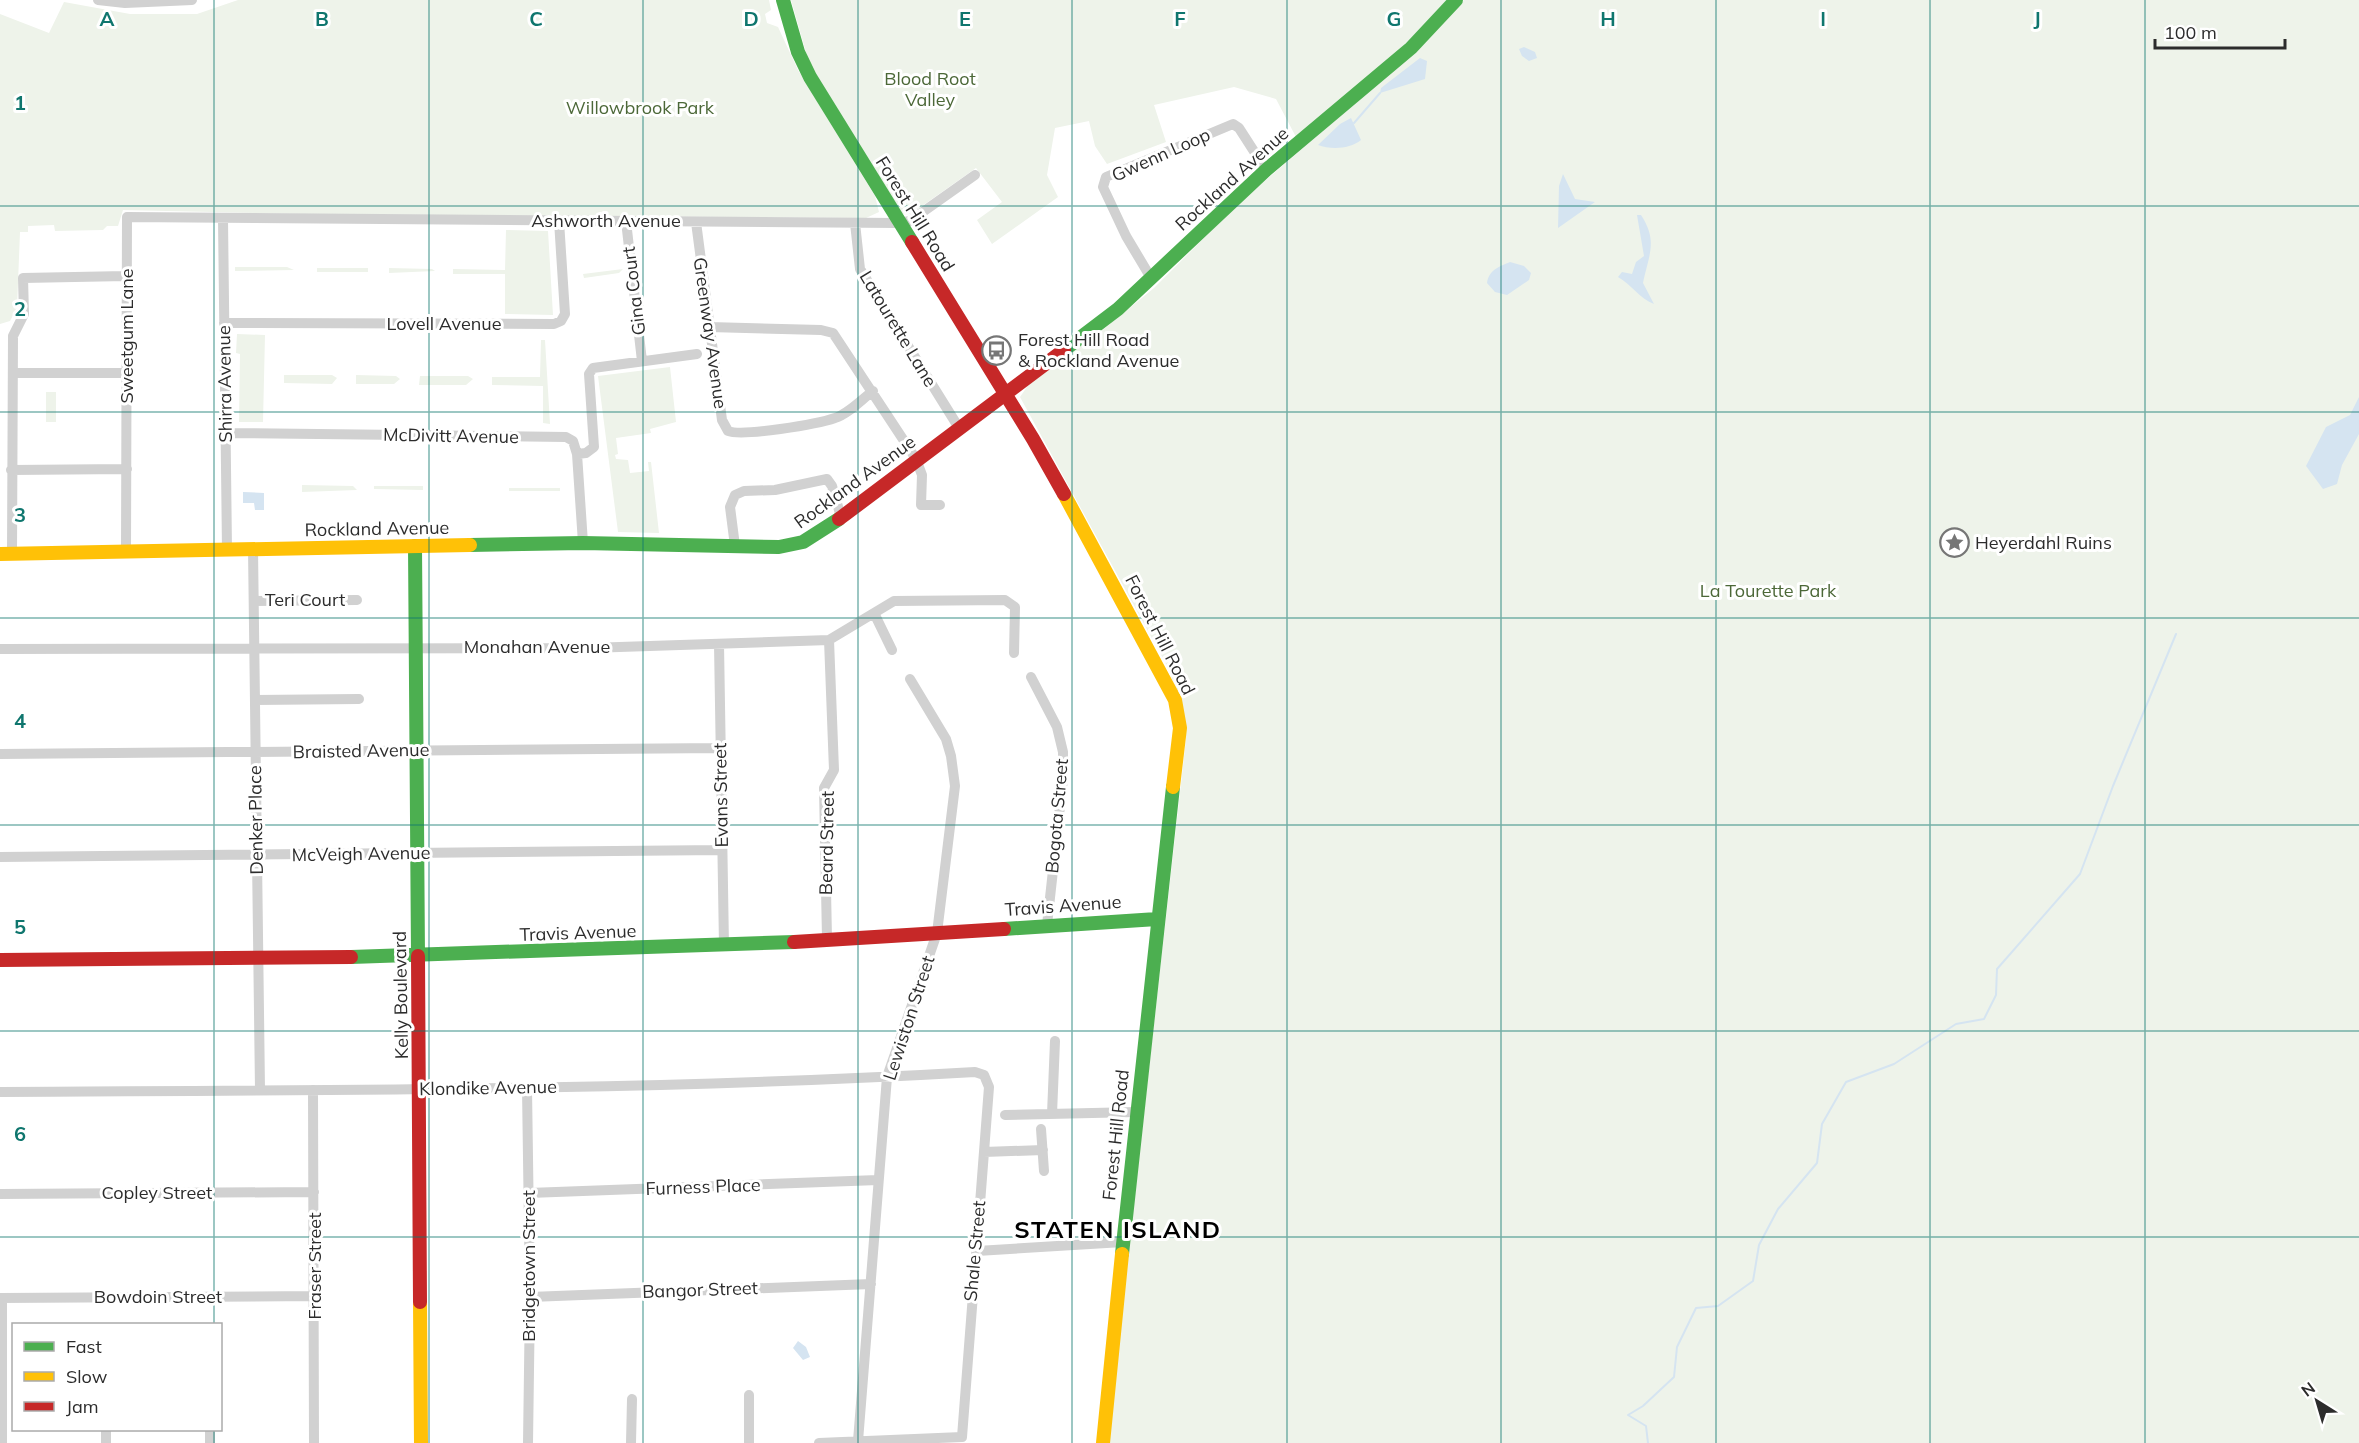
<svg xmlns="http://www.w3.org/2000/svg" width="2359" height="1443" font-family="Mulish,sans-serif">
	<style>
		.green { fill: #eef3ea }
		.water { fill: #d5e4f1 }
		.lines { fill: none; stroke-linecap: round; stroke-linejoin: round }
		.stream { stroke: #d5e4f1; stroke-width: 2 }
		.street { stroke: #d1d1d1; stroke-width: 10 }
		.fast { stroke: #4caf50; stroke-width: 14 }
		.slow { stroke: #ffc107; stroke-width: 14 }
		.jam { stroke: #c62828; stroke-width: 14 }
		.grid { fill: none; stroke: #0f766e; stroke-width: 1.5; stroke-opacity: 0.55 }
		.labels { text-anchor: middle; stroke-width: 6; stroke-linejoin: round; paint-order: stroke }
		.park-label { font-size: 18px; fill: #4c6838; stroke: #fff }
		.street-label { font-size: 18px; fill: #2c2c2c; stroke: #fff }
		.poi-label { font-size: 18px; fill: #2c2c2c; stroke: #fff; text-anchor: start }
		.district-label { font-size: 24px; font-weight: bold; letter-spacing: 1.5px; fill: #000; stroke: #fff }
		.grid-label { font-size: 20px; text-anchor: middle; font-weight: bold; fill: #0f766e; stroke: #fff; stroke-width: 6; stroke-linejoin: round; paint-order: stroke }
	</style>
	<rect width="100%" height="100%" fill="#fff"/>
	<path class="green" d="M238,0H769L771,10L765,14L767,23L778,27L798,70L875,196L879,212L866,218L303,214L123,210L118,226H107L103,230L55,231L54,225L28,226V232H20L17,308L10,321L0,324V14L49,33L64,2L130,14H197Z
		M791,0H1447L1389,61L1296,137L1276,99L1234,87L1154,105L1166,142L1107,164L1095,146L1089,121L1055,128L1047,175L1058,197L992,244L977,220L1002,202L976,168L912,213L906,215L902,213L809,63Z
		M1464,0H2359V1443H1107L1186,739C1185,711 1177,690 1166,664L1020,397L1033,378L1094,337L1154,288L1238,204L1418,49Z
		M506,230L548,231L553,315L505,314V274H453V269L505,270Z
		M235,267H287L294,270L235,271Z
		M317,268H368V272H317Z
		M389,268L432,269L435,271L389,273Z
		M623,269L619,273L584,278L583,274Z
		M237,334L265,335L263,422H239L240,354L236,353Z
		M541,340H545L550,424L543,423V386L492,385V377H540Z
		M670,367L676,422L650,429L651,433L616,438L618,454L615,455L616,459L628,460L630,473L649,471L648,462H651L659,533L618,532L598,376Z
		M284,375H332L337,378L332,384L284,383Z
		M356,375L396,376L400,379L394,384H356Z
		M420,376H468L473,379L466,385H419Z
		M46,392H56V422H46Z
		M302,485L353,486L357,490L302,492Z
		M374,486H423V490L374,489Z
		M509,488H560V491H509Z"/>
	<path class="water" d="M1524,47L1535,52L1537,58L1529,61L1522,56L1519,49Z
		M1420,58L1427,61L1425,79L1380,93L1381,88Z
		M1351,118L1361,140C1350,149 1331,150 1318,145L1340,124Z
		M1563,174L1575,199L1595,202L1558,228L1559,186Z
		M1637,215H1641C1658,241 1649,254 1643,283L1654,304C1639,298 1632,285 1618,277L1622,272L1632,274L1636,262L1644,256Z
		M1510,262L1524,266L1531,273L1529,280L1507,295L1495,292L1487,283C1489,270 1498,267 1510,262Z
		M2359,397V434L2342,465L2337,484L2323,489L2306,466L2326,427L2350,415Z
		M243,492L264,493V510H255L254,503H243Z
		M798,1341L806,1347L810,1357L803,1360L793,1348Z"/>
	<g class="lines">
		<path class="stream" d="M1354,123L1380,93
			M1648,1443L1646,1426L1628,1415L1643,1406L1674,1377L1677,1347L1696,1308L1718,1306L1753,1281L1759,1245L1778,1209L1817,1163L1822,1124L1846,1082L1894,1064L1956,1024L1984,1019L1996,995L1997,969L2080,874L2113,786L2176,634"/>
		<path class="street" d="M98,0L125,3L192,0
			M223,219L227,550
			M626,221L642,361
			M696,222L722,420L728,431C742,437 818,424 835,418C848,414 861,400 873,391
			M855,223L860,269L959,428
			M1151,278L1126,236L1103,187L1106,177L1233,124L1239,128L1266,170
			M224,323L554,324L561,321L565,314L559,221
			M709,327L821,330L833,333L916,459L922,475L921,505H940
			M13,373H127
			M226,433L566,437L573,441L577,454L583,543
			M577,454L586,453L594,447L589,374L593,368L697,354
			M11,470L127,469
			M735,546L730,507L735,495L744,491L775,490L827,479L832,486L841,517
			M253,549L260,1090
			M126,552L127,217L898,223L910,221L975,175
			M12,553L13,336L24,314L23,278L126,276
			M254,601L357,600
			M874,613L892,650
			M719,644L724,946
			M0,649L589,648L829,640L894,601L1005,600L1015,607L1014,653
			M1031,677L1057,727L1063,752V779L1047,925
			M255,700L359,699
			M0,754L721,748
			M0,857L722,850
			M827,939L824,788L834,770L829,640
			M527,1088L530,1297L528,1443
			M313,1090L314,1443
			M0,1092C325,1090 651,1091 975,1072L984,1075L989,1087L962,1437L819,1443
			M1052,1114L1055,1041
			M1005,1115L1136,1112
			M1041,1129L1044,1171
			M984,1152L1043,1150
			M529,1193L878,1180
			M0,1194L314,1192
			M977,1251L1123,1242
			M530,1297L871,1284
			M0,1298L316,1296
			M106,1430V1443
			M210,1430V1443
			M858,1441L887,1077L937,933L955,786L951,756L946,739L910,679
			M2,1443V1298
			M631,1443L632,1399
			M749,1443V1395"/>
		<path class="fast" d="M783,0L798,52L810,77L912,242
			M1064,350L1118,309L1266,170L1411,48L1456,0
			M470,545L583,543L779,547L803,542L839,519
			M415,546L418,956
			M1004,929L1157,919
			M351,957L794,942
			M1122,1254L1173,787"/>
		<path class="slow" d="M1064,494L1175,700L1180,728L1173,787
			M0,554L470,545
			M420,1302L421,1443
			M1103,1443L1122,1254"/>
		<path class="jam" d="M912,242L1033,439L1064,494
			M839,519L1064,350
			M794,942L1004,929
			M418,956L420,1302
			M0,960L351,957"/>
	</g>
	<path class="grid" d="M214,0V1324M429,0V1443M643,0V1443M858,0V1443M1072,0V1443M1287,0V1443M1501,0V1443M1716,0V1443M1930,0V1443M2145,0V1443M0,206H2359M0,412H2359M0,618H2359M0,825H2359M0,1031H2359M0,1237H2359M214,1430V1443"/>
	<defs>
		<symbol id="bus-ring" viewBox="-11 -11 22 22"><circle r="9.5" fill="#fff" stroke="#767676" stroke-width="1.5"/><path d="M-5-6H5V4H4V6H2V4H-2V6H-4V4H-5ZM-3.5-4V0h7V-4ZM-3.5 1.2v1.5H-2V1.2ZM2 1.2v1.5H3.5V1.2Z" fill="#767676"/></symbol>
		<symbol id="sight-ring" viewBox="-11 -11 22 22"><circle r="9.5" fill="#fff" stroke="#767676" stroke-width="1.5"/><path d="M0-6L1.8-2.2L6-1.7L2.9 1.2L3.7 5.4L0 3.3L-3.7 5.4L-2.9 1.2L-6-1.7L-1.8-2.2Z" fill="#767676"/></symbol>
	</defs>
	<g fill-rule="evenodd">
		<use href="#bus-ring" x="980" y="334" width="33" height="33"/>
		<use href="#sight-ring" x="1938" y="526" width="33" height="33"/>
	</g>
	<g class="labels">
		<g class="park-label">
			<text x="930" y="85">Blood Root<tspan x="930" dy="21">Valley</tspan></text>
			<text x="640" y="114">Willowbrook Park</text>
			<text x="1768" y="597">La Tourette Park</text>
		</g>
		<g class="street-label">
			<text transform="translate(1161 155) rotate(-24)" y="6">Gwenn Loop</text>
			<text transform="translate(1232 179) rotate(-42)" y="6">Rockland Avenue</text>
			<text transform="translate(915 214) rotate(58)" y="6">Forest Hill Road</text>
			<text x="606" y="227">Ashworth Avenue</text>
			<text transform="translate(634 291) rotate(-97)" y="6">Gina Court</text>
			<text x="444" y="330">Lovell Avenue</text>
			<text transform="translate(898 329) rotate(59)" y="6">Latourette Lane</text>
			<text transform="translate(710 333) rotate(82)" y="6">Greenway Avenue</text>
			<text transform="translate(127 336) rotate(-90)" y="6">Sweetgum Lane</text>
			<text transform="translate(225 384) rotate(-91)" y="6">Shirra Avenue</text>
			<text transform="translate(451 436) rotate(1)" y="6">McDivitt Avenue</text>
			<text transform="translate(855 482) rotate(-36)" y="6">Rockland Avenue</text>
			<text transform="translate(377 529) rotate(-1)" y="6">Rockland Avenue</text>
			<text x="305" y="606">Teri Court</text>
			<text transform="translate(1160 635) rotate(63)" y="6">Forest Hill Road</text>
			<text x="537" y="653">Monahan Avenue</text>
			<text transform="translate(361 751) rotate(-1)" y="6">Braisted Avenue</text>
			<text transform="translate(721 795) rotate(-91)" y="6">Evans Street</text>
			<text transform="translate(1057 816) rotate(-85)" y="6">Bogota Street</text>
			<text transform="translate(256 820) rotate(-91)" y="6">Denker Place</text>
			<text transform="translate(827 843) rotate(-89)" y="6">Beard Street</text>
			<text transform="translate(361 854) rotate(-1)" y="6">McVeigh Avenue</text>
			<text transform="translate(1063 906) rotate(-4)" y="6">Travis Avenue</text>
			<text transform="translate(578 933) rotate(-2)" y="6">Travis Avenue</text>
			<text transform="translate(401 995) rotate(-91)" y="6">Kelly Boulevard</text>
			<text transform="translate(909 1018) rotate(-72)" y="6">Lewiston Street</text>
			<text transform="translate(488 1088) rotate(-1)" y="6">Klondike Avenue</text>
			<text transform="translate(1116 1135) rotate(-84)" y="6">Forest Hill Road</text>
			<text transform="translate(703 1187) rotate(-2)" y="6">Furness Place</text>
			<text x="157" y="1199">Copley Street</text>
			<text transform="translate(975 1251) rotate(-85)" y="6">Shale Street</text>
			<text transform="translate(315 1266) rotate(-90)" y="6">Fraser Street</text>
			<text transform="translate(529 1266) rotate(-90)" y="6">Bridgetown Street</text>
			<text transform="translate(700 1290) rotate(-2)" y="6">Bangor Street</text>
			<text x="158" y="1303">Bowdoin Street</text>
		</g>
		<g class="poi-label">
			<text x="1018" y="346">Forest Hill Road<tspan x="1018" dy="21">&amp; Rockland Avenue</tspan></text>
			<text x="1975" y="549">Heyerdahl Ruins</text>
		</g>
		<g class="district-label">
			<text x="1118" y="1238">STATEN ISLAND</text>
		</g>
	</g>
	<g class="grid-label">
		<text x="107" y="26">A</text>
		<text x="322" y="26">B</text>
		<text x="536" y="26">C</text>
		<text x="751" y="26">D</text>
		<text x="965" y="26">E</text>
		<text x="1180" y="26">F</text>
		<text x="1394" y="26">G</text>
		<text x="1608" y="26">H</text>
		<text x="1823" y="26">I</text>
		<text x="2037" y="26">J</text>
		<text x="20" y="110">1</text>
		<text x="20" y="316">2</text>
		<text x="20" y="522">3</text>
		<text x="20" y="728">4</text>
		<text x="20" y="934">5</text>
		<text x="20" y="1141">6</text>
	</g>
	<rect x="12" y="1323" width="210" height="108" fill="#ffffff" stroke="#ababab" stroke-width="1.5"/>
	<rect x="24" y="1342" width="30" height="9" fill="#4caf50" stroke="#ababab" stroke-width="1.5"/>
	<text x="66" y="1353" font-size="18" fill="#2c2c2c">Fast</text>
	<rect x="24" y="1372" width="30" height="9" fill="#ffc107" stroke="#ababab" stroke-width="1.5"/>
	<text x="66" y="1383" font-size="18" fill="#2c2c2c">Slow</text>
	<rect x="24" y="1402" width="30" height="9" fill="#c62828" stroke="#ababab" stroke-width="1.5"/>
	<text x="66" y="1413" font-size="18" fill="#2c2c2c">Jam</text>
	<g transform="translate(2317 1401) rotate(323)" stroke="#ffffff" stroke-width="4.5" paint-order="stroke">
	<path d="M0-4.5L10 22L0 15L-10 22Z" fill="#2c2c2c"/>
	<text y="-9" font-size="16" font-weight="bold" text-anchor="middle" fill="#2c2c2c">N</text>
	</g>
	<path d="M2155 39v9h130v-9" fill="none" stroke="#2c2c2c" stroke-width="3"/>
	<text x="2164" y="39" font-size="18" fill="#2c2c2c" stroke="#ffffff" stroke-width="4.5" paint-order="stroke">100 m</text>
</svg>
